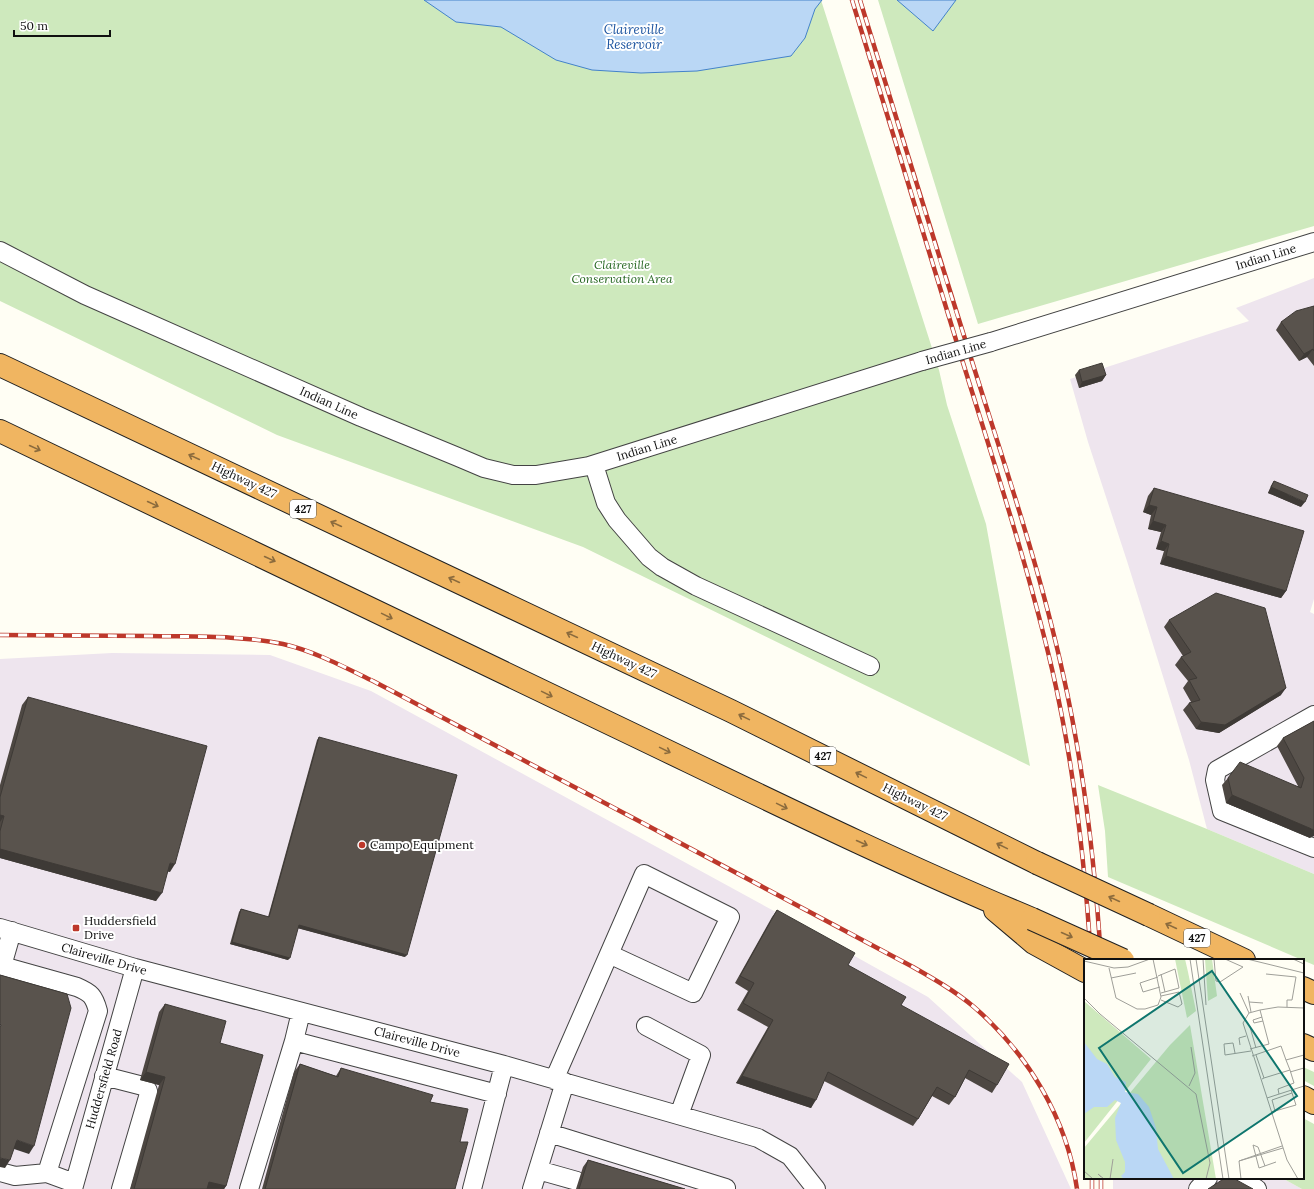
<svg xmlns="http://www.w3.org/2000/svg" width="1314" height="1189" font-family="Lora,serif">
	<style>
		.industrial { fill: #eee5ee }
		.green { fill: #cee9bd }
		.water { fill: #bad7f5; stroke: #4382ca }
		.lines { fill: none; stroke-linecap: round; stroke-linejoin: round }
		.minor-casing { stroke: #434343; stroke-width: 20 }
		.highway-casing { stroke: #212121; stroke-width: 24 }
		.minor { stroke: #fff; stroke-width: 18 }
		.highway { stroke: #f0b561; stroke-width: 22 }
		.rail-casing { stroke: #bd382b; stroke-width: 4.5 }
		.rail { stroke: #fff; stroke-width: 3; stroke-dasharray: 9; stroke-linecap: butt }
		.minor-bridge-casing { stroke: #434343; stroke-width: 20; stroke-linecap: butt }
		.highway-bridge-casing { stroke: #212121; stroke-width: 24; stroke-linecap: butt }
		.minor-bridge { stroke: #fff; stroke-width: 18 }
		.highway-bridge { stroke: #f0b561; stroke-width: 22 }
		.wall { fill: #4d4742 }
		.shaded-wall { fill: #3e3a36 }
		.building { fill: #59534d; stroke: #3e3a36 }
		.oneway { stroke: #8b6b3d }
		.poi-dot { fill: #bd382b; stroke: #fff; stroke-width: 1.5 }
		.labels { text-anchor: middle; stroke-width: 4; stroke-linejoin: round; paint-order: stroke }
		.shield { fill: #fff; stroke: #585858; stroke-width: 1 }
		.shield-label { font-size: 11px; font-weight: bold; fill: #101010 }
		.street-label { font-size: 12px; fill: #101010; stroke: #fff }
		.park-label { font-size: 12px; font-style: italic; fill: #266721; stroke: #fff }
		.poi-label { font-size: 12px; fill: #101010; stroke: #fff; text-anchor: start }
		.water-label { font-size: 13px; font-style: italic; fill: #1c54a0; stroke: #fff }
		.inset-road { fill: none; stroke: #9f9f99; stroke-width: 1 }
		.view { fill: #0f766e; fill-opacity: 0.15; stroke: #0f766e; stroke-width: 2 }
		.inset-edge { fill: none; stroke: #101010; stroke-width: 2 }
	</style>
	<rect width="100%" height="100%" fill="#fffef4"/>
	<path class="industrial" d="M1314,278V599L1310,612L1314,614V874L1207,829L1189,760L1127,561L1088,442L1070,379L1249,321L1236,308Z
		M112,653L270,655L371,691L774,911L928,997L1022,1082L1071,1189H0V659Z
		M1113,1178H1282L1302,1189H1113Z"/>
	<path class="green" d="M0,0H821L939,370L947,405L986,524L1030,766L583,547L277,435L0,301Z
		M878,0H1314V226L978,324Z
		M1098,785L1207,829L1314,874V965L1108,877L1105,831Z
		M1303,1067L1314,1072V1086L1303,1080Z
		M1303,1118L1314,1124V1189H1302L1282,1178H1303Z"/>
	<path class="water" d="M424,0H822L815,9L805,38L791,56L697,71L641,73L592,70L556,60L501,27L456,22Z
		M897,0H956L933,31Z"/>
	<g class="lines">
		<defs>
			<path id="minor" d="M0,251L85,295L361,417L458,457L484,468L513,475H536L589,466L922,361
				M991,342L1314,242
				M594,465L606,503L617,520L649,557L662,567L696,586L870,666
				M1314,715L1217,770L1215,780L1222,811L1314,848
				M0,928L135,968L504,1065L758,1138L790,1156L816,1189
				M12,931L2,966L77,987C91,993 94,996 98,1011L47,1173L74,1183
				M301,1012L294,1041L497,1094
				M646,1026L701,1055L679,1115
				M104,1076L143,1086C148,1089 149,1091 148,1097L121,1189
				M554,1080L644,874L730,917L693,993L609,954
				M549,1133L726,1188
				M538,1170L577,1181
				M0,1172L15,1176L47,1173
				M1237,1178L1257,1189
				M73,1189L135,968
				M249,1189L294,1041
				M472,1189L504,1065
				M532,1189L565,1082
				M1198,1189L1208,1178"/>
			<path id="highway" d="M0,365L731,711L1037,863
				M0,431C206,529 410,628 615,726C753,792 890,860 1032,919
				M995,910L1034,943L1085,971
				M1149,915L1244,960
				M1303,988L1314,993
				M1303,1045L1314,1050
				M1303,1097L1314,1103"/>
		</defs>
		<use href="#minor" class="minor-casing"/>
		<use href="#highway" class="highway-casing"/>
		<use href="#minor" class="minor"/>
		<use href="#highway" class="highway"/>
		<defs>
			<path id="rail" d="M852,0C888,117 924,235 960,353C992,457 1027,562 1052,669C1074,765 1085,862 1091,960
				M860,0C895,113 929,226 965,339C999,449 1038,560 1063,674C1084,768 1095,863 1101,960
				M0,635C50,635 99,636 149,636C194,637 239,635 283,644C314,651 344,667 373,681L637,820L913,967C934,979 955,991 974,1007C1027,1053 1067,1118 1077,1189
				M1092,1189V1178
				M1101,1189V1178"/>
		</defs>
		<use href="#rail" class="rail-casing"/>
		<use href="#rail" class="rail"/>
		<defs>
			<path id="minor-bridge" d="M922,361L991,342"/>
			<path id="highway-bridge" d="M1037,863L1149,915
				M1032,919L1123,960"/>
		</defs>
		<use href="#minor-bridge" class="minor-bridge-casing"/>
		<use href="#highway-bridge" class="highway-bridge-casing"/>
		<use href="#minor-bridge" class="minor-bridge"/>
		<use href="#highway-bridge" class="highway-bridge"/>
	</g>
	<path class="wall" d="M1314,306V366L1307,357L1299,361L1276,330L1281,322Z
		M1079,370L1106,375L1102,381L1079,388L1075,375Z
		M1274,481L1301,507L1268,493L1271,486Z
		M1154,488L1286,591L1281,598L1160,564L1164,551L1156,549L1161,532L1148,529L1151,515L1143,512L1148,496Z
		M1169,620L1281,695L1219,733L1196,729L1183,710L1189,703L1191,702L1183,688L1188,681L1175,665L1181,657L1183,656L1164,627Z
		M28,697L170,872L168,871L156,901L0,858V785L22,705Z
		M1314,721L1310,838L1226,803L1222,785L1228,778L1298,787V786L1277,746L1283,738Z
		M319,737L405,957L298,928L288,960L230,944L239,912L241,909L268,917L317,740Z
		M777,910L848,965L901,1005L997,1085L992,1093L965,1078L955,1097L949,1105L932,1096L918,1119L913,1126L824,1081L811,1108L736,1083L768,1027L737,1010L748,991L735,983L772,917Z
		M165,1004L220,1043L226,1186L224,1189H130L159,1085L140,1080L159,1012Z
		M300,1064L336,1076L341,1068L430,1102L460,1142L455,1189H262L294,1072Z
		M588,1160L685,1189H576L583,1167Z"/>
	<path class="shaded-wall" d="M1313,349L1307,357L1299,361L1304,354Z
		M1106,375L1102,381L1079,388L1082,382Z
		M1271,487L1305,502L1301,507L1268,493Z
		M1149,505L1157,507L1151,515L1143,512Z
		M1153,521L1166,525L1161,532L1148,529Z
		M1161,541L1169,544L1164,551L1156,549Z
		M1166,556L1286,591L1281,598L1160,564Z
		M1286,688L1281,695L1219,733L1196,729L1201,722Z
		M1232,795L1314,830V836L1310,838L1226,803Z
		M0,815L4,816L0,822Z
		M0,849L162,893L156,901L0,858Z
		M170,863L175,864L170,872L165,871Z
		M299,925L407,955L405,957L297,928Z
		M232,942L290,958L288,960L230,944Z
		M146,1072L165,1077L159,1085L140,1080Z
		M742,1076L816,1100L811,1108L736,1083Z
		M17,1140L34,1146L29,1154L11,1148Z
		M0,1158L10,1160L5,1168L0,1167Z
		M209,1182L226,1186L224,1189H204Z"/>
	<path class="building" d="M1314,306V351L1313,349L1304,354L1281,322L1296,311Z
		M1102,363L1106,375L1082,382L1079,370Z
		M1274,481L1308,495L1305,502L1271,487Z
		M1154,488L1304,531L1286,591L1166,556L1169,544L1161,541L1166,525L1153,521L1157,507L1149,505Z
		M1216,593L1265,608L1286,688L1225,725L1201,722L1189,703L1200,700L1189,680L1197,678L1181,657L1191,652L1169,620Z
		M28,697L207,746L175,864L170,863L162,893L0,849V831L4,816L0,815V797Z
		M1314,721V830L1232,795L1228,778L1240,762L1301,788L1304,778L1283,738Z
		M319,737L457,775L407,955L299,925L290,958L232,942L241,909L269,917Z
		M777,910L855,953L848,965L906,997L901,1005L1009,1064L997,1085L969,1070L955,1097L937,1087L918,1119L828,1072L816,1100L742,1076L773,1020L743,1003L754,983L740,976Z
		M0,975L67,994L71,1008L34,1146L17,1140L10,1160L0,1158V1026H1L0,1023Z
		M165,1004L226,1021L220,1043L263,1055L226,1186L209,1182L207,1189H134L165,1077L146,1072Z
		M300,1064L338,1077L341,1068L433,1095L430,1102L468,1109L460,1142H468L455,1189H265Z
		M588,1160L685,1189H579Z
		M1225,1178H1233L1253,1189H1208Z"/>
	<defs><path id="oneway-shaft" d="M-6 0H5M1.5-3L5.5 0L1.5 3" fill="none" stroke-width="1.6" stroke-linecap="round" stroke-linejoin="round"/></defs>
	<g class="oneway">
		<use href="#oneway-shaft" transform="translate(35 448) rotate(25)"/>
		<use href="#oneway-shaft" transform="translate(194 457) rotate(-155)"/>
		<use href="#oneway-shaft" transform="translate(153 504) rotate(25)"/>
		<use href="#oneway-shaft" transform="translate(336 524) rotate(-155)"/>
		<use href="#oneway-shaft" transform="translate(270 559) rotate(25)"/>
		<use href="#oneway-shaft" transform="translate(454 580) rotate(-155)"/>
		<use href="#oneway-shaft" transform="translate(387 616) rotate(26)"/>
		<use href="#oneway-shaft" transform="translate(572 635) rotate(-155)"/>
		<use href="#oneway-shaft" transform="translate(547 694) rotate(26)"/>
		<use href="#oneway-shaft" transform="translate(744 717) rotate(-154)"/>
		<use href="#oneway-shaft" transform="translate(665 750) rotate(26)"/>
		<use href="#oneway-shaft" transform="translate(861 775) rotate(-154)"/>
		<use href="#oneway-shaft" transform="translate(782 806) rotate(26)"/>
		<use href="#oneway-shaft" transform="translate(862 843) rotate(24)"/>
		<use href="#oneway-shaft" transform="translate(1002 846) rotate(-154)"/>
		<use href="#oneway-shaft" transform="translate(1114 899) rotate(-155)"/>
		<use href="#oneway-shaft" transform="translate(1171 926) rotate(-155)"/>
		<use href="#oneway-shaft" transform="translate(1067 935) rotate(24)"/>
	</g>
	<g class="poi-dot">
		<circle cx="362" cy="845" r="4"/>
		<rect x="72" y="924" width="8" height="8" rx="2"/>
	</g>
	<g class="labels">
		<g class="shield">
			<rect x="290" y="500" width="26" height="18" rx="3"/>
			<rect x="810" y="747" width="26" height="18" rx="3"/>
			<rect x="1184" y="929" width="26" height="18" rx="3"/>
		</g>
		<g class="shield-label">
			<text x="303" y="513">427</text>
			<text x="823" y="760">427</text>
			<text x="1197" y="942">427</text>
		</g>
		<g class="street-label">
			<text transform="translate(1266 257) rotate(-17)" y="4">Indian Line</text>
			<text transform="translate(956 352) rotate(-16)" y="4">Indian Line</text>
			<text transform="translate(329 403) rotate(24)" y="4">Indian Line</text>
			<text transform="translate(647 448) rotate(-17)" y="4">Indian Line</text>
			<text transform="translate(244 480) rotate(25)" y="4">Highway 427</text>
			<text transform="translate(624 660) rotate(25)" y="4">Highway 427</text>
			<text transform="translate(915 802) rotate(26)" y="4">Highway 427</text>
			<text transform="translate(104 959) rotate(16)" y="4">Claireville Drive</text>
			<text transform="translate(417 1042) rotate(15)" y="4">Claireville Drive</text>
			<text transform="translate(104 1079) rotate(-74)" y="4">Huddersfield Road</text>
		</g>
		<g class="park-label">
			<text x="622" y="269">Claireville<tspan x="622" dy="14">Conservation Area</tspan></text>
		</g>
		<g class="poi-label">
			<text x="370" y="849">Campo Equipment</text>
			<text x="84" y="925">Huddersfield<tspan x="84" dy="14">Drive</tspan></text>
		</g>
		<g class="water-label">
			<text x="634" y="34">Claireville<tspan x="634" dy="15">Reservoir</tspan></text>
		</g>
	</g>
	<g transform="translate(1084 959)">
		<rect width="220" height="220" fill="#fffef4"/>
		<path d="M91,0H101L104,13L112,52L103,59ZM121,0H128L133,37L124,42ZM0,42L67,100L0,184ZM106,66L132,220H0V189L86,86Z" fill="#cee9bd"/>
		<path d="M0,83L13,100L23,105L31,118L42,123L41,133L54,135L65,148L72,169L74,190L90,220H40L37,217L41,213V203L32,181L31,159L37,144L31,141L23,148H10L0,155Z" fill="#bad7f5"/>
		<path class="inset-road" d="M106,0L139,220M112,0L145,220M119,0L122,46M130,0L132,22L136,23L159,8L141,0M163,0L220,14M209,0L220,5M0,2L30,9L44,8L66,0M25,9L32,39L53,50H61L74,46L77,38L69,0M77,15L81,33M182,15L212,18L208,41H203V48M74,17L91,10L95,29L77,34M74,18L56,24L59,33L76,28M27,19L52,14M156,34L165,54M164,37L167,53M0,39L16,55L112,135L126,204L122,220M77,41L94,48L98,45L95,33L77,37M165,43L179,44M178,58L169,61L170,64L179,62M166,68L172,89M156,86L155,79L162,77M166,90L185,85L176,51M151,94L149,84L140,85L141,96L167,92M172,96L180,119L178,120M168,97L197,87L202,101L220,96M206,113L220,109M180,119L206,111L202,101M105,127L111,114L107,88M195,135L194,130L210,124L206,111M183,139L220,127M191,152L212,146L208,134M187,153L191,152L188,141L208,134L207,131M155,202L199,189M155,202L198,187M155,202L157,220M181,207L174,188L169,186L175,209L192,203M0,212L9,220M17,218L14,215L20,220M26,220L29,200M214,220L203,201L159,64L165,54L176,51L194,48L220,49"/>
		<path class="view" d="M128,12L213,137L99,214L15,89Z"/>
		<rect width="220" height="220" class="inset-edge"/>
	</g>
	<path d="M14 30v6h96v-6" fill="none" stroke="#101010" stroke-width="2"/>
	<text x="20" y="30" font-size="12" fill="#101010" stroke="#ffffff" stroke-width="3" paint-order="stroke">50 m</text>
</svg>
